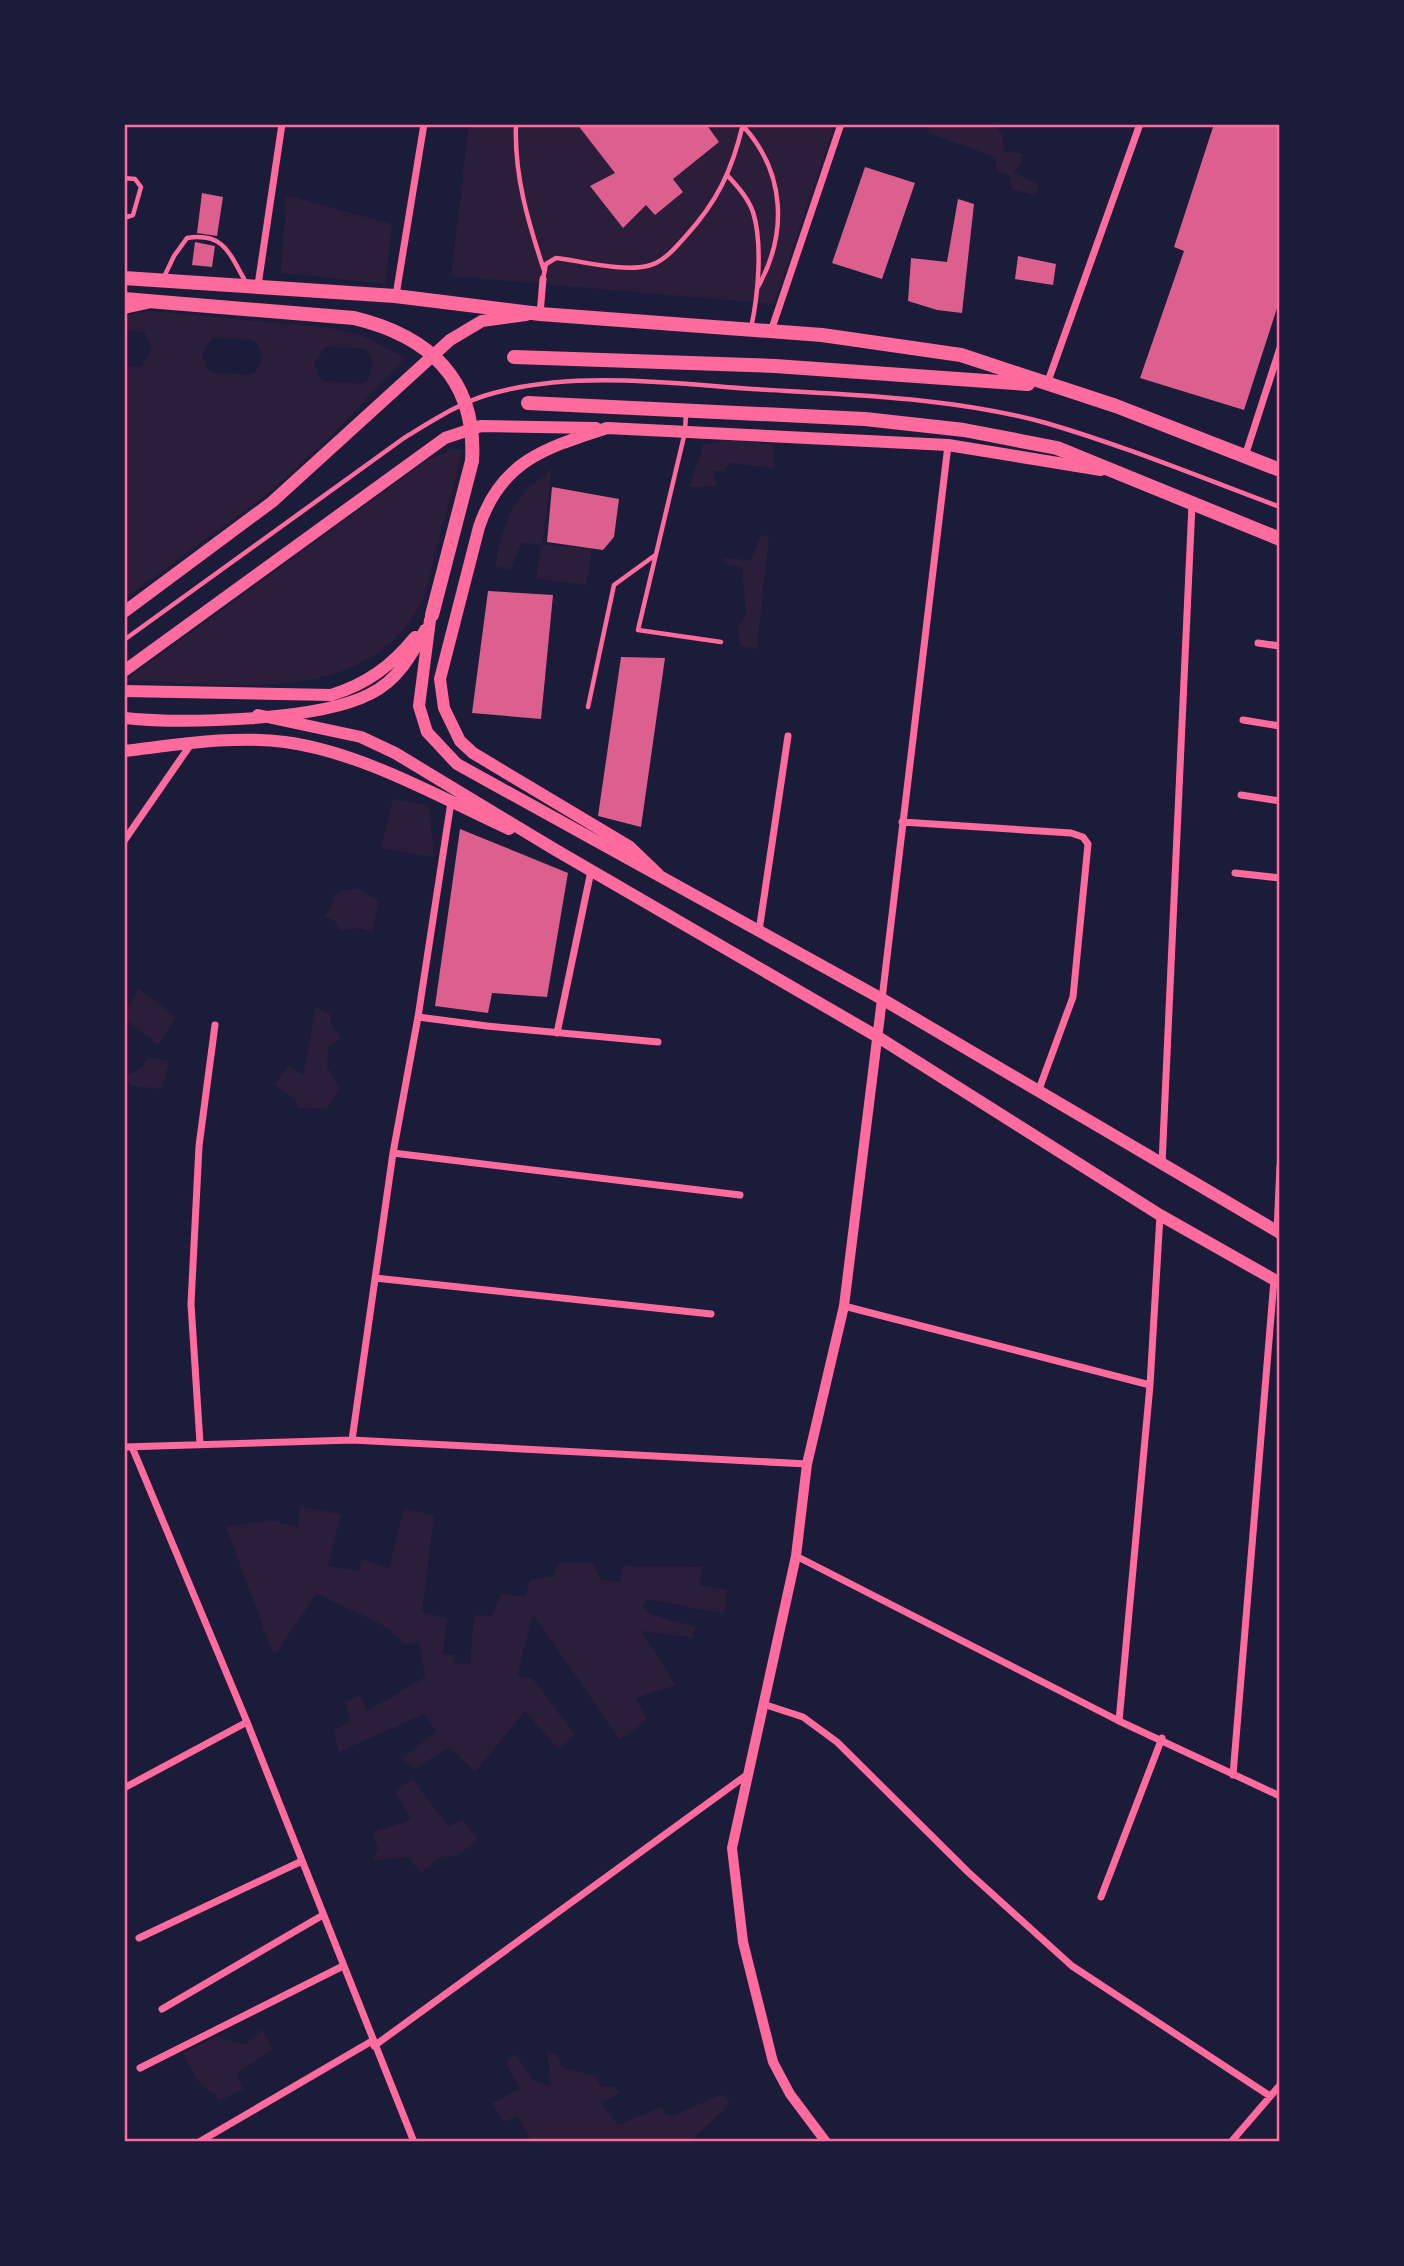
<svg xmlns="http://www.w3.org/2000/svg" width="1404" height="2266" font-family="'IBM Plex Serif',serif">
	<style>
		.green { fill: #2a1e3b; fill-rule: evenodd }
		.building { fill: #dd5f8e }
		.lines { fill: none; stroke-linecap: round; stroke-linejoin: round }
		.service { stroke: #ff6b9d; stroke-width: 4.5 }
		.minor { stroke: #ff6b9d; stroke-width: 7 }
		.tertiary { stroke: #ff6b9d; stroke-width: 10 }
		.primary { stroke: #ff6b9d; stroke-width: 12 }
		.trunk { stroke: #ff6b9d; stroke-width: 14 }
		.neatline { fill: none; stroke: #ff6b9d; stroke-width: 2.5 }
	</style>
	<rect width="100%" height="100%" fill="#1b1b3a"/>
	<path class="green" d="M469,124H835L774,304L451,276Z
		M930,124H994L1003,136L1004,151L1023,154L1021,163L1013,172L1039,185L1036,196L1012,189L1010,176L997,172L995,157L928,133Z
		M286,195L392,224L385,284L281,273Z
		M151,311L330,328L361,335L405,358L336,431L270,492L124,599V366L141,367L152,349L144,332L124,331V315ZM213,338L253,340C265,351 264,365 251,375L211,372L206,367L203,353ZM325,347L365,349L373,360L368,380L362,384L323,381L318,376L315,363Z
		M734,440L773,445L774,468L730,463L724,471H713L717,486L689,487L703,444Z
		M452,449L463,450C454,486 444,522 434,557C430,572 428,590 421,603C366,710 224,683 126,680L426,461Z
		M552,469L542,545L592,548L587,585L536,579L541,545L521,543L510,570L495,566C505,518 510,499 552,469Z
		M761,535L769,536L757,649L740,646L738,627L746,615L742,568L723,563V558L751,560Z
		M393,799L429,805L434,857L381,848Z
		M358,889L378,900L373,932L359,928L340,931L335,921L324,916L332,906L334,895L344,890Z
		M138,988L176,1017L158,1045L124,1018V1002L130,1005Z
		M316,1007L330,1014L333,1027L341,1038L329,1046L327,1066L340,1089L326,1109L298,1108L295,1099L275,1085L289,1065L303,1076Z
		M148,1057L169,1061L162,1089L131,1086L127,1076L141,1068Z
		M300,1507L341,1514L328,1566L359,1571L363,1559L389,1568L404,1508L434,1516L422,1612L447,1619L443,1654L455,1655L454,1663L470,1664L474,1615L492,1616L501,1593L525,1597L531,1579L553,1577L558,1563L593,1562L600,1579L620,1582L623,1566L702,1567L700,1585L727,1590L724,1614L647,1599L643,1606L650,1614L695,1627L693,1638L641,1631L676,1685L636,1698L647,1720L620,1740L533,1614L518,1675L533,1679L575,1735L558,1749L525,1711L475,1772L449,1747L415,1769L402,1759L436,1731L424,1714L339,1752L334,1731L350,1721L346,1702L360,1695L367,1711L425,1677L419,1642L406,1645C380,1616 349,1613 317,1593L274,1656L226,1527L271,1520L298,1527Z
		M412,1779L449,1827L462,1819L478,1840L457,1856L439,1857L421,1873L408,1857L372,1861L378,1850L373,1832L411,1820L395,1792Z
		M262,2029L273,2049L237,2073L243,2090L220,2100L197,2080L182,2053L216,2037L246,2044Z
		M547,2051L557,2055L561,2067L596,2076L601,2087H615L620,2093L601,2103L618,2125L663,2106L664,2113L672,2116L722,2094L730,2104L690,2142H532L517,2116L504,2122L492,2103L520,2088L506,2063L515,2054L533,2080L550,2086Z"/>
	<path class="building" d="M577,124H706L719,142L673,179L683,192L655,215L646,205L623,228L590,186L615,173Z
		M1214,124H1280V299L1244,410L1140,378L1184,251L1174,247Z
		M865,167L915,183L882,279L832,263Z
		M202,193L223,197L217,236L197,233Z
		M958,199L974,204L962,313L937,310L908,301L911,258L947,262Z
		M195,242L215,246L212,267L192,265Z
		M1018,256L1056,264L1053,285L1015,279Z
		M552,487L619,499L614,537L603,550L547,542Z
		M488,591L553,595L541,719L472,713Z
		M621,657L665,658L641,827L598,816Z
		M460,829L568,873L547,997L492,993L488,1013L435,1006Z"/>
	<g class="lines">
		<path class="service" d="M516,124C514,175 528,222 544,270
			M744,127C785,173 788,233 758,287
			M728,176C738,187 748,198 753,212C763,244 758,296 751,328
			M124,178L135,179L141,187L133,215L124,218
			M163,279L174,256L187,238C226,232 230,256 247,284
			M543,279L546,264L556,258C581,261 623,272 647,266C663,263 674,249 685,237C717,202 732,171 743,124
			M686,412L685,432L638,630L721,642
			M124,640L404,438C432,421 462,401 494,393C575,371 668,383 752,389C849,395 952,397 1046,423C1125,446 1202,478 1280,507
			M588,707L614,585L654,556"/>
		<path class="minor" d="M258,285L282,124
			M396,295L424,124
			M540,314L543,279
			M771,331L841,124
			M1047,384L1140,124
			M1245,456L1280,348
			M1258,643L1280,646
			M1243,720L1280,726
			M1241,795L1280,801
			M902,822L1071,833L1083,837L1088,844L1073,997L1038,1092
			M124,841L191,744
			M1235,873L1280,878
			M759,931L788,736
			M882,999L948,445
			M418,1017L487,1026L658,1042
			M557,1033L591,871
			M393,1153L740,1195
			M1162,1164L1192,504
			M1277,1231L1280,1166
			M375,1278L711,1314
			M844,1306L1150,1385
			M352,1440L393,1153L418,1017L451,802
			M200,1443L191,1304L199,1146L215,1025
			M124,1447L352,1440L807,1464
			M132,1447L247,1722L414,2142
			M796,1556L1119,1721L1280,1796
			M763,1704L803,1717L837,1742L968,1872L1072,1966L1270,2096
			M1119,1721L1150,1385L1160,1215
			M1233,1775L1274,1280
			M124,1788L247,1722
			M1101,1897L1162,1738
			M139,1938L302,1861
			M162,2009L323,1915
			M374,2046L748,1774
			M140,2068L343,1966
			M199,2142L372,2041
			M1231,2142L1280,2085"/>
		<path class="tertiary" d="M826,2142L790,2094L773,2062L743,1942L732,1848L796,1556L807,1464L844,1306L882,999"/>
		<path class="primary" d="M124,308L147,303
			M124,612L272,502L450,340L482,321L526,315
			M430,620L419,706L427,732L457,764L882,999L1280,1233
			M124,671L445,438L481,426L596,428
			M124,691L331,695C367,684 391,666 415,637
			M258,715L361,737L395,753L554,849L878,1037L1160,1215L1280,1283
			M124,718C183,724 318,721 370,694C397,681 412,655 425,630
			M124,751C176,745 233,735 285,742C361,752 439,797 509,829
			M658,874L630,847L473,753L460,741L444,708L440,679L479,527C501,461 545,448 607,428L948,445L1101,470"/>
		<path class="trunk" d="M124,278L395,296L540,314L822,335L961,355L1116,406L1280,470
			M124,299L354,318C429,336 477,380 472,461L432,615
			M514,357L775,366L1028,384
			M528,403L865,419L964,430L1057,448L1280,539"/>
	</g>
	<rect width="1404" height="2266" fill="none" stroke="#1b1b3a" stroke-width="252"/>
	<rect x="126" y="126" width="1152" height="2014" class="neatline"/>
</svg>
